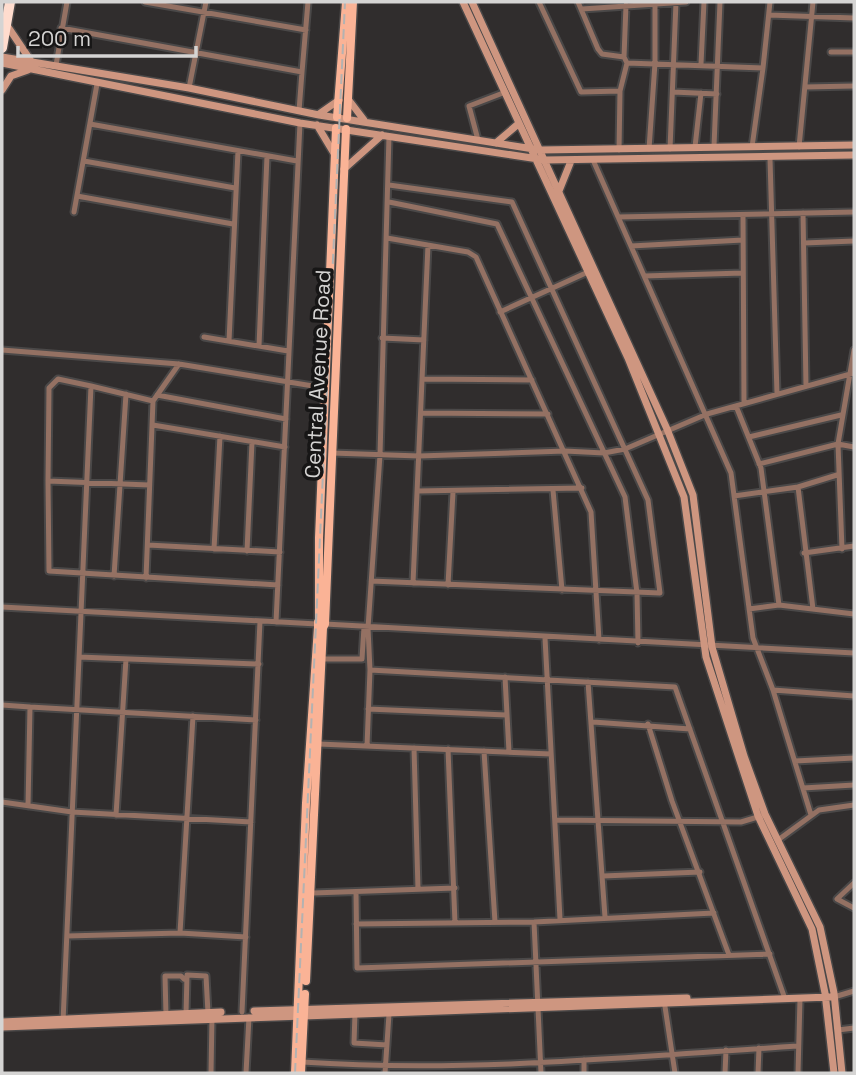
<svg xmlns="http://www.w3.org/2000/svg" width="856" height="1075" font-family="'Space Grotesk',sans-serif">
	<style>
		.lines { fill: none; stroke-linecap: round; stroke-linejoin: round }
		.street-casing { stroke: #4a4848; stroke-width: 9 }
		.secondary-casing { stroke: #4a4848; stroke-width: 10 }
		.primary-casing { stroke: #4a4848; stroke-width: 11 }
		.highway-casing { stroke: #4a4848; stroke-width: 13 }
		.street { stroke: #947163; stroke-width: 5 }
		.secondary { stroke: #ce9680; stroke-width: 7 }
		.primary { stroke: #fab396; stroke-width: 8 }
		.highway { stroke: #ffdcce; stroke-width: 10 }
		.rail { stroke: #b3b2b1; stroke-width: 2; stroke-dasharray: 10 5; stroke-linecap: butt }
		.labels { text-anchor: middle; stroke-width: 7; stroke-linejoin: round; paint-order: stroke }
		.street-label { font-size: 21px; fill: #d5d4d3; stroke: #171616 }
	</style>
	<rect width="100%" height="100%" fill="#302d2d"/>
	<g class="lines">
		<defs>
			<path id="street" d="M145,2L306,30
				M539,2L581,92L620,91L627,63L763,68L752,147
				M578,2L598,49L602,54L624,57L627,63
				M582,9L686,2
				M769,15L854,18
				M61,28L302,72L308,2
				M831,52H854
				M624,57L626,5
				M701,64L704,2
				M56,65L67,2
				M763,68L770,2
				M805,87L854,86
				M189,88L206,2
				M673,92L717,94
				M299,111L302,72
				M90,124L297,161
				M478,140L469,106L503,93
				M714,146L720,2
				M695,147L701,93
				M799,147L813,2
				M649,149L655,63V2
				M670,149L676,2
				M619,150L620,91
				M770,159L777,394
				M593,160L731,473L753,638L773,690L854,696
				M84,161L235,188
				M77,196L233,224
				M389,202L497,224L625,497L637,593L638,643
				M74,212L97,84
				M803,213L806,386
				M743,215L744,403
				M618,217L854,212
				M387,238L468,252L476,257L591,512L599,640
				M804,243L854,241
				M631,246L743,240
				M644,276L743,273
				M500,312L588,272
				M204,337L288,351
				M382,338L424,340
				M229,341L238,151
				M259,346L267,156
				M2,350L179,364L325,388
				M422,379L532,380
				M91,386L58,379L49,388L48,481L149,485
				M157,395L286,419
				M736,406L761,468L779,605
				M421,413L548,414
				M153,425L285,447
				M749,437L841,415
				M332,453L419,456L565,451L604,453L625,449L707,414L854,373
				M759,464L838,444L854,447
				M48,481L49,571L278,585
				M798,487L837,475
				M553,490L562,590
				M418,491L582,488
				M734,496L798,487L813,609
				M148,545L280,552
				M214,549L220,436
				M842,549L838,444L854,350
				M247,551L252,442
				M804,553L854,546
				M114,576L126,394
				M146,578L153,401
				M371,581L660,593L648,500L512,202L389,185
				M413,583L428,245
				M448,585L453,492
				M2,607L317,624
				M749,609L779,605L854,614
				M276,622L300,123
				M325,624L854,653
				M545,638L560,919
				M79,657L259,664
				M322,659H362L364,627
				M370,670L675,687L784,996
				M505,677L509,752
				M588,682L605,917
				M773,690L811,815
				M2,705L30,707
				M368,709L506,715
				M593,722L690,729
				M648,724L672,801L729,955
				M319,744L551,754
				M367,746L370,670L368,628L380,455L389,136
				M414,748L418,889
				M448,749L455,923
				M484,751L495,922
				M795,761L854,758
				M803,788L854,785
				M2,802L72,812L251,822
				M28,806L30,707L256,720
				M116,815L126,659
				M555,820L741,822L761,816
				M778,840L819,810L854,805
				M603,876L700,872
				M854,883L837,899L854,908
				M356,892L357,968L770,954
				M313,893L455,888
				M534,922L541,1073
				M356,924L534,922L714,913
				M180,933L193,716
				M67,936L180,933L246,937
				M834,997L854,991
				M664,1000L675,1073
				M242,1012L260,621
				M355,1013L354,1043L387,1045
				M186,1014L187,975L206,976L208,1013
				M166,1015L165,976H181L184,979
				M63,1022L91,386L153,401L179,364
				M838,1030L854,1028
				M584,1060V1073
				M302,1062C466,1073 632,1057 797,1046
				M211,1073L212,1017
				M246,1073L249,1017
				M385,1073L389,1014
				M725,1073L726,1050
				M758,1073L759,1048
				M798,1073L800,999"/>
			<path id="secondary" d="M463,2L628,358L684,497L706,657L758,816L812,929L825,993L834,1073
				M472,2L667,429L693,495L712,647L744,756L765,814L820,927L834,993L842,1073
				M6,24L31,61
				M2,57L189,88L319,115L540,150L854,145
				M2,63L300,123L545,160L854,155
				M2,90L11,76L28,70
				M348,99L364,120
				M319,114L339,100
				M317,125L335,155
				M496,143L517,125
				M344,169L382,135
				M559,191L571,161
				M254,1011L687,998
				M2,1022L221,1012
				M2,1027L830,997"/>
			<path id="primary" d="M337,117L346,2
				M347,118L353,2
				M319,618V538L336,128
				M324,621L318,622V627L323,628L325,624L346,129
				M306,981L323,628
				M295,1073L306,803L318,627
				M301,1073L305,994"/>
			<path id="highway" d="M2,48L10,2"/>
		</defs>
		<use href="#street" class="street-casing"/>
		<use href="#secondary" class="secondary-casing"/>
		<use href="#primary" class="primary-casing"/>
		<use href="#highway" class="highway-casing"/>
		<use href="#street" class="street"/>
		<use href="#secondary" class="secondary"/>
		<use href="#primary" class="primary"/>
		<use href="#highway" class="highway"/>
		<path class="rail" d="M295,1073L345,2"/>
	</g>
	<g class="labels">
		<g class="street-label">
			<text transform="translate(318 374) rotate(-87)" y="7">Central Avenue Road</text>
		</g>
	</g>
	<rect width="856" height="1075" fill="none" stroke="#d5d4d3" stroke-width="7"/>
	<path d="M18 46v10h178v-10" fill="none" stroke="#d5d4d3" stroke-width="3.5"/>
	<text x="28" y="46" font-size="21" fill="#d5d4d3" stroke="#171616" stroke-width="5" paint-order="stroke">200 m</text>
</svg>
